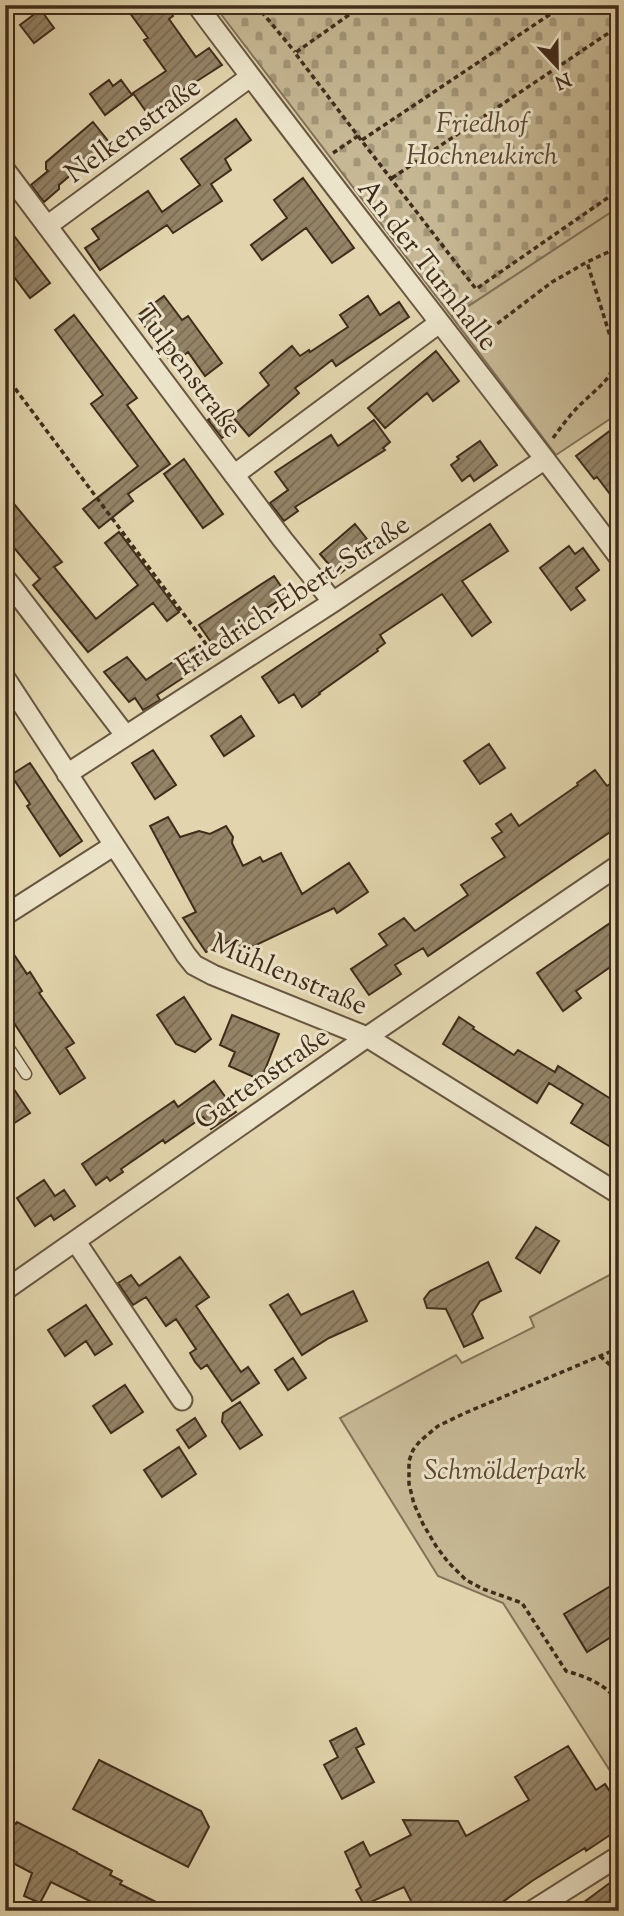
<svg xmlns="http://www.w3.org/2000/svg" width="624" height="1916" font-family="'Sorts Mill Goudy',serif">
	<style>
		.cemetery { fill: url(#cemetery-stones); stroke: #837258; stroke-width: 2 }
		.park { fill: #c6b894; stroke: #837258; stroke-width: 2 }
		.building { fill: url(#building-hatch); stroke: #402c1b; stroke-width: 2 }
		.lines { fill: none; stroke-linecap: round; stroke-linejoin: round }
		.lane-casing { stroke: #685640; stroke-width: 13 }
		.street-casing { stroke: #685640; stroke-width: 23 }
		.path { stroke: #402c1b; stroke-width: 3.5; stroke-dasharray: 5 3.5; stroke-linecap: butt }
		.lane { stroke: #ece4ca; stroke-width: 10 }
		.street { stroke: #ece4ca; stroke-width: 19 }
		.labels { text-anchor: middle; stroke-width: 6; stroke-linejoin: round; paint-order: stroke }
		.park-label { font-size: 28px; font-style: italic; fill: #5b4833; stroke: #ece4ca }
		.street-label { font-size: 28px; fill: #402c1b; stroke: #ece4ca }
	</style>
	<defs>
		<pattern id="cemetery-stones" width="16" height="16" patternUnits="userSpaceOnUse" patternTransform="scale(1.75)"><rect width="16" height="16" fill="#c6b894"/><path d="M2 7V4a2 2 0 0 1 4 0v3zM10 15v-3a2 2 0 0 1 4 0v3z" fill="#a29678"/></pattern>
		<pattern id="building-hatch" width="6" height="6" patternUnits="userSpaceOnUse" patternTransform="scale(1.75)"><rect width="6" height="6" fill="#948467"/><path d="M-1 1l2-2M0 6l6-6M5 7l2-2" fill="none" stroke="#7a6c54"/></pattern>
	</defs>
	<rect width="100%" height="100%" fill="#e2d5ad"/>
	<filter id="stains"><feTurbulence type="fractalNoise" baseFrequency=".00286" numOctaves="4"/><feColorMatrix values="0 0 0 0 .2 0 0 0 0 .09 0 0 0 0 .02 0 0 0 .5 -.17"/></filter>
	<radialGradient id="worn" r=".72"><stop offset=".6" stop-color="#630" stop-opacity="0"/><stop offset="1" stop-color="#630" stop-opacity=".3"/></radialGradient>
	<path class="cemetery" d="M214,5H619V207L452,317Z"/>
	<path class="park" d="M619,207V413L556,455L452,317Z
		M619,1270V1785L503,1603L438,1576L340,1418L456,1355L462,1363L534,1327L530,1317Z"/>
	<path class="building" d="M124,5H166L173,16L169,19L196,57L209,48L222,65L147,113L133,93L166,71L144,40L148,38Z
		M36,13H43L54,28L34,43L20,25Z
		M109,80L113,86L121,80L132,95L105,115L90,94Z
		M236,119L251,140L225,159L231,170L211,184L222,201L173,233L167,225L100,270L85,248L99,239L92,229L148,191L162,212L200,185L181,159Z
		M93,122L109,142L59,185V189L44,202L31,185L48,171L46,169V162Z
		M303,178L354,248L332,263L306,228L262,260L251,245L287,218L274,200Z
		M5,224L50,283L30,298L5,265Z
		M164,296L182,320L188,316L222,363L205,376L188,352L173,364L137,316Z
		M368,296L380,315L399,302L409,317L336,366L332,360L314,374L295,388L299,393L249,436L232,416L269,385L260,373L292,346L300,356L309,350L310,352L348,327L340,315Z
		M74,315L137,398L127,405L170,464L128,494L133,501L99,528L83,509L138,466L91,404L103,395L55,330Z
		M436,351L459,381L433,401L427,393L385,428L368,408Z
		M222,409L236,428L222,438L208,420Z
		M374,420L390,442L383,448L385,450L295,507L298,511L284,521L270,503L288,490L275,472L331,435L338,446Z
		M619,424V506L597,477L594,479L576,456Z
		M480,441L497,465L474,481L470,475L462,481L451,465L459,459L457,457Z
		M184,459L223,514L203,528L164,474Z
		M5,493L62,562L54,567L96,619L138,585L105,543L119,532L179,612L167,621L153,603L88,652L33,585L40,579L5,537Z
		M355,524L367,539L360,545L366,553L338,575L320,554Z
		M490,524L508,551L462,581L491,622L472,636L442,594L380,635L385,643L377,649L378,651L319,693L320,694L302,707L294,694L279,703L262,677Z
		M569,546L575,554L583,548L599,570L576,588L585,600L571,610L540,568Z
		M274,576L287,595L242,624L245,629L215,648L199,625Z
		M200,644L210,660L157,695L160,700L143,710L135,698L129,702L104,672L127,657L146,680Z
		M241,716L254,736L224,756L211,736Z
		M489,744L505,768L480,784L464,761Z
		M153,750L176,785L155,799L132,763Z
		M30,763L82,841L60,856L27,806L30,804L11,775Z
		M595,770L607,786L619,778V826L428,956L423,948L395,965L401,974L369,995L351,969L387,945L379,934L404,918L415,931L468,895L461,885L505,857L492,838L502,832L496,824L511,814L519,826L578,785L577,783Z
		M168,817L180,837L199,831L210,834L226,826L233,837L232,843L243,866L260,857L263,862L281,853L302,894L349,863L368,892L337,913L334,908L237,954L230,941L206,952L183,918L196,912L150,826Z
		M619,917V961L576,991L581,998L563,1011L537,973Z
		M5,941L27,974L30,972L42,991L39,993L74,1043L66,1048L85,1078L60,1094L5,1009Z
		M184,997L211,1039L195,1052L176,1044L157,1015Z
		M232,1015L279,1034L261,1080L229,1066L235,1052L220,1045Z
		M459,1017L474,1027L473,1029L514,1055L518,1050L555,1072L558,1066L619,1104V1152L571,1123L583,1104L549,1083L537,1103L443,1044Z
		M5,1076L30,1113L5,1129Z
		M214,1081L236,1112L211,1129L203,1117L165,1143L163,1140L121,1169L123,1172L110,1181L107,1177L96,1185L82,1164L174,1101L178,1107Z
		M44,1180L55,1196L64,1190L75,1206L54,1220L51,1215L35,1226L17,1198Z
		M536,1227L559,1241L540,1273L516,1258Z
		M180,1257L209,1297L196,1306L241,1372L248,1367L259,1383L232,1401L207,1365L201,1369L195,1362L190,1353L196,1349L176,1319L166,1326L146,1297L133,1305L118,1283L131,1275L139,1286Z
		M488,1262L501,1291L480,1301L472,1314L483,1338L464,1347L446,1309L427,1308L424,1299L430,1291Z
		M353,1291L367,1321L329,1338L302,1355L270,1305L288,1294L301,1315Z
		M86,1305L112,1344L95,1355L86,1341L65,1356L48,1330Z
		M293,1358L306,1378L288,1390L275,1370Z
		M125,1385L143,1412L111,1433L93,1406Z
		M240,1402L262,1435L240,1449L222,1422L223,1413Z
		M195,1418L206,1436L189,1448L177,1430Z
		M179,1447L196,1474L162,1497L144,1470Z
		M619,1581V1632L587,1652L564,1614Z
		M356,1728L364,1744L356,1748L374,1782L342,1799L324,1765L338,1757L330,1741Z
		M568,1746L596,1790L605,1784L619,1806V1829L586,1851L585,1848L532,1881L490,1911H416L404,1887L364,1905L356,1890L361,1887L345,1852L363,1842L370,1856L411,1835L403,1820L458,1821L466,1836L529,1800L515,1777Z
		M99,1760L201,1811L209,1827L188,1867L73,1809Z
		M5,1818L16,1824L17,1822L77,1852V1853L112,1871L110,1875L122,1881L120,1884L174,1911H91L94,1903L51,1882L40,1903L24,1896L32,1873L5,1859Z
		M619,1876V1911H572L603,1888Z"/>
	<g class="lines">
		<defs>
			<path id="lane" d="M5,1042L26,1074"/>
			<path id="street" d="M197,5C335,191 480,371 619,557
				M5,170L283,540L333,602
				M47,226L250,77
				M234,475L439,323
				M5,578L126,736
				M5,678L186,955L194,965L213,975L367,1037L619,1194
				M67,774L333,602L545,459
				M5,915L113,846
				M76,1242L182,1400
				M5,1290L367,1037L619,865
				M532,1911L619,1856"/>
		</defs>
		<use href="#lane" class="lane-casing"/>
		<use href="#street" class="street-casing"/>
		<path class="path" d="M256,5L295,52
			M543,5L550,15
			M358,136L476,289L619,190
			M362,140L564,5
			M333,153L358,136L295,53L363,5
			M392,178L619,26
			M477,339L552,282L587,262L619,247
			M5,375L215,656
			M553,438C561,427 569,416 578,407C594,390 618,377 615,352L587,262
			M619,1348L465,1413L438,1426L420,1441L413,1450L409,1461V1484L414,1504L423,1524L436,1546L448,1562L466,1580L483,1589L522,1603L566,1671C587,1677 606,1684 619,1703
			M600,1356L619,1373
			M614,1695L619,1669"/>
		<use href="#lane" class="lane"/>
		<use href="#street" class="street"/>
	</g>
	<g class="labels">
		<g class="park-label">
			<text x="482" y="132">Friedhof<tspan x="482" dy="32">Hochneukirch</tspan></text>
			<text x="505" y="1479">Schmölderpark</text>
		</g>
		<g class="street-label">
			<text transform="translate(132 129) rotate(-36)" y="10">Nelkenstraße</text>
			<text transform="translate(429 264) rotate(52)" y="10">An der Turnhalle</text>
			<text transform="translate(190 370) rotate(53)" y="10">Tulpenstraße</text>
			<text transform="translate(292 594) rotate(-33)" y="10">Friedrich-Ebert-Straße</text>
			<text transform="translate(290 973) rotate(23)" y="10">Mühlenstraße</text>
			<text transform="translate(261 1077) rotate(-35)" y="10">Gartenstraße</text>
		</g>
	</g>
	<rect width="624" height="1916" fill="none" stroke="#e2d5ad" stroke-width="28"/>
	<rect x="7" y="7" width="610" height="1902" fill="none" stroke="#402c1b" stroke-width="3.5"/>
	<rect x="14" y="14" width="596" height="1888" fill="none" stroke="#402c1b" stroke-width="2"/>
	<g transform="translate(557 66) rotate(158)" stroke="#ece4ca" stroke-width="5" paint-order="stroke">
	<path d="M0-5L12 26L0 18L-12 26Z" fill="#402c1b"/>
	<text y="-10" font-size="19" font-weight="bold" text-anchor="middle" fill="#402c1b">N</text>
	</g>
	<rect width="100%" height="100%" filter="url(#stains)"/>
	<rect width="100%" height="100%" fill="url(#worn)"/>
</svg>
